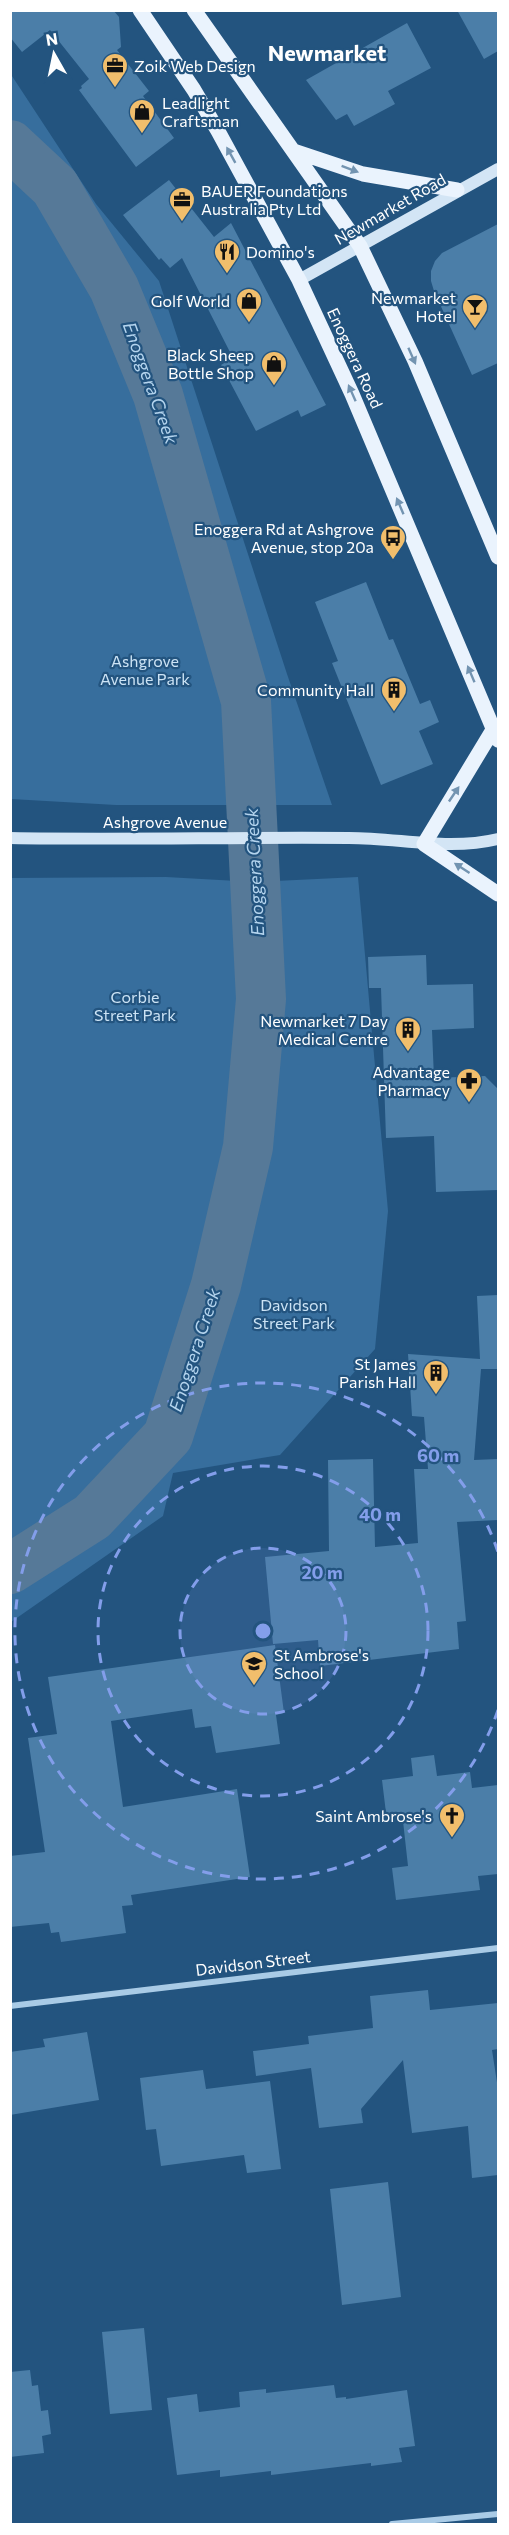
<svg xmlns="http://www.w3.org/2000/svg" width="509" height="2535" font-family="Commissioner,sans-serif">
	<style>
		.green { fill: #376e9d }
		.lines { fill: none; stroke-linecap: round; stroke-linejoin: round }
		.river { stroke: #567998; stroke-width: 50 }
		.building { fill: #4b7ea8 }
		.street { stroke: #a9cbe6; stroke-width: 6 }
		.secondary { stroke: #d3e5f5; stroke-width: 12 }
		.primary { stroke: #eaf3fd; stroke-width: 15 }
		.oneway { fill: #7394b1 }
		.ring { fill: none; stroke: #839eea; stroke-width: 3; stroke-dasharray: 10 8 }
		.labels { text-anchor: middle; stroke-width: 4.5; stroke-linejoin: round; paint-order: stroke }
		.poi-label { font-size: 16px; fill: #fff; stroke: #23547f; text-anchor: end }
		.street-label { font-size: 16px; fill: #fff; stroke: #23547f }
		.park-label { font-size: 16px; fill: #cce3f5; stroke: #23547f }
		.water-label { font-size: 18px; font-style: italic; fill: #b4d4ee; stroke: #23547f }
		.district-label { font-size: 22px; font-weight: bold; fill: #fff; stroke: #23547f }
		.centre { fill: #839eea; stroke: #23547f; stroke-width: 3 }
		.ring-label { font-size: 18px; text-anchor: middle; font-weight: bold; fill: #839eea; stroke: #23547f; stroke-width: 4.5; stroke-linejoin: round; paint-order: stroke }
	</style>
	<rect width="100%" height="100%" fill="#23547f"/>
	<path class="green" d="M10,73L96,204L159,281L287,674L332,805H116L11,799Z
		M166,877L255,882L358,877L388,1211L375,1349L280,1455L173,1473L163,1516L11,1622V878Z"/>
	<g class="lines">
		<path class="river" d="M10,145L55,187L114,288L158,395L246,701L261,999L248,1147L216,1285L168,1436L92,1517L10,1569"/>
	</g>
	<path class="building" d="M10,10H113L119,17L121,47L117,50L149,91L143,96L174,138L136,167L79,90L82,88L81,86L89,79L50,30L22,52L10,37Z
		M457,10H498V51L484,59Z
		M407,23L431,68L388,91L395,104L354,126L347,114L336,120L306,80Z
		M169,180L214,237L231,223L326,405L301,417L298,410L256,431L221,365L233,358L182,258L170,268L161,258L159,260L123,215Z
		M498,224V363L472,375L434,291L431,281V271L435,261L442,253Z
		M366,582L389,640L393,639L420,704L430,700L439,722L419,731L433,764L381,785L332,663L338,661L315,602Z
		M426,955L427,985L473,984L474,1028L432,1030L434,1078L485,1076L498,1089V1190L436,1192L434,1136L386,1138L381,988H369L368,957Z
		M498,1295V1369H481L474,1460L498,1459V1520L457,1522L466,1621L457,1622L459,1649L320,1666L318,1640L273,1644L265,1557L329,1551L328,1460L373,1459L375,1547L418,1543L414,1469H428L424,1417L412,1416L408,1354L480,1359L477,1296Z
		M275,1645L284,1713L276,1715L280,1744L216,1753L211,1726L195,1728L192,1709L111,1721L123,1807L237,1789L250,1877L131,1895L133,1905L122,1906L126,1933L61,1942L59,1932L51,1933L49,1923L10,1927V1856L45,1852L28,1738L57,1734L48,1677Z
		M434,1755L437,1776L470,1772L472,1788L498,1785V1874L478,1876L480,1890L396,1900L392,1868L408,1866L402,1812L386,1813L382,1780L413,1776L411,1758Z
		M428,1990L430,2010L498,2003V2049L492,2050L498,2089V2175L472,2178L468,2126L412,2133L403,2060L361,2109L363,2123L319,2128L311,2068L256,2076L253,2051L309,2044L308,2036L373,2028L370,1996Z
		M87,2032L99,2100L10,2115V2052L45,2047L43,2039Z
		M203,2070L206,2089L270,2081L281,2169L247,2173L244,2155L161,2166L156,2129L146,2130L140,2078Z
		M388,2182L401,2297L342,2305L330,2189Z
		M144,2328L152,2410L110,2414L102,2332Z
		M30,2370L32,2386L38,2385L41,2411L48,2410L51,2434L42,2436L44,2453L10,2457V2372Z
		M334,2385L336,2398L346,2397V2399L407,2390L415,2446L399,2448L402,2462L371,2466V2463L271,2475V2471L220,2477V2470L177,2475L167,2398L197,2394L199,2412L240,2407L239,2392L266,2389V2393Z"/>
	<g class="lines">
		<path class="street" d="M10,2006L498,1948
			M392,2524L498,2514"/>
		<path class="secondary" d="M299,280L498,169
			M10,838C123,840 236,837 349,838C400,838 448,851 498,839"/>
		<path class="primary" d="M140,10L194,90L218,131L299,280L352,394L498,740
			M194,10L360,246L415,361L498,557
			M294,151L363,174L457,190
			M494,728L424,844L498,894"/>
	</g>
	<defs><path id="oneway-solid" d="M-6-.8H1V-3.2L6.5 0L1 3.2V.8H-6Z" transform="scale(1.5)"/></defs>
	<g class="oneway">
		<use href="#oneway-solid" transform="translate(231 155) rotate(-119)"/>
		<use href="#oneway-solid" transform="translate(350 169) rotate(21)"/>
		<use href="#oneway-solid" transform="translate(412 356) rotate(66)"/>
		<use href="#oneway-solid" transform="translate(352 393) rotate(-114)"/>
		<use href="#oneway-solid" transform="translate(400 506) rotate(-113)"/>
		<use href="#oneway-solid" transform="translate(471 674) rotate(-113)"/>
		<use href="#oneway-solid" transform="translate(454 794) rotate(-56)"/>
		<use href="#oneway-solid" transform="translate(462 868) rotate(-147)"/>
	</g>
	<circle cx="263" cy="1631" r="83" fill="#839eea" fill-opacity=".12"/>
	<g class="ring">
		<circle cx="263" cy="1631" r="83"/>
		<circle cx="263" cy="1631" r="165"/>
		<path d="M498 1710A248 248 0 1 1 498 1552"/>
	</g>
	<defs>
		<symbol id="office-pin" viewBox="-11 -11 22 30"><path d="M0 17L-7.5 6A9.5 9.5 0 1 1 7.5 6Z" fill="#f1be6c" stroke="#23547f"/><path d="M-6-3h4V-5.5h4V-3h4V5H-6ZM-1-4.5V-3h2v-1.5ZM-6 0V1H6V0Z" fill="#111"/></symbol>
		<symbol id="shop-pin" viewBox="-11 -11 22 30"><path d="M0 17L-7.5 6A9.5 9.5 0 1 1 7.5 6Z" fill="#f1be6c" stroke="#23547f"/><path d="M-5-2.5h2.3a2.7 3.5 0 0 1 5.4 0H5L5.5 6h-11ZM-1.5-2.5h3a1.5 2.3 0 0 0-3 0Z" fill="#111"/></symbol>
		<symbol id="restaurant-pin" viewBox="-11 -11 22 30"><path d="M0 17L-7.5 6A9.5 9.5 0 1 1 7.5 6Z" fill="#f1be6c" stroke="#23547f"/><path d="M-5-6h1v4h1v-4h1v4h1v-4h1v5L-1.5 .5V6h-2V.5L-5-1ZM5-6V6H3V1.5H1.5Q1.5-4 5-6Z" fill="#111"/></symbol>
		<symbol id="bar-pin" viewBox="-11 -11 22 30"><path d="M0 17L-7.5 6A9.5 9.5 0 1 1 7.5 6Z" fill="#f1be6c" stroke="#23547f"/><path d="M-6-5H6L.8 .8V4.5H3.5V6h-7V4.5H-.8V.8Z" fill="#111"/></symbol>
		<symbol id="bus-pin" viewBox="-11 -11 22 30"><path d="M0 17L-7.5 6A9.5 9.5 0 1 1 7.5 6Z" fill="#f1be6c" stroke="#23547f"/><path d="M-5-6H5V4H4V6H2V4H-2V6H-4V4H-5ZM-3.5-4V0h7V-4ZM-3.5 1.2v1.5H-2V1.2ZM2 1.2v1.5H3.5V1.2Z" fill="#111"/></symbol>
		<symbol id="building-pin" viewBox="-11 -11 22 30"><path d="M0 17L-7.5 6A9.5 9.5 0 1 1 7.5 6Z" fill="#f1be6c" stroke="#23547f"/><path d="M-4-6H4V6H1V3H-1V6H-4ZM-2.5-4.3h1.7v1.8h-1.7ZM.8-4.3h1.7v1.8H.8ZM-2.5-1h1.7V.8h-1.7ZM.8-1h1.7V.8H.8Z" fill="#111"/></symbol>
		<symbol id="pharmacy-pin" viewBox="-11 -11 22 30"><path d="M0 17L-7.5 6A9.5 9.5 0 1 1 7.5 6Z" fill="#f1be6c" stroke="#23547f"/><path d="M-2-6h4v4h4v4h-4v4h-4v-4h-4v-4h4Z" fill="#111"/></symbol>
		<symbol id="school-pin" viewBox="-11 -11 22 30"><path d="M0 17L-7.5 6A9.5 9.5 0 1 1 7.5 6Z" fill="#f1be6c" stroke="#23547f"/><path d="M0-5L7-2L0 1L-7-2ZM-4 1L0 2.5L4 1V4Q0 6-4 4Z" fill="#111"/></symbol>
		<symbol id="church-pin" viewBox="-11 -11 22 30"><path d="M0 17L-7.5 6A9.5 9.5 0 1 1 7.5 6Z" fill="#f1be6c" stroke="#23547f"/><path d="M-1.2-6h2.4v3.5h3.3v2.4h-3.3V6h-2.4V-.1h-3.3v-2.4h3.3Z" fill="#111"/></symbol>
	</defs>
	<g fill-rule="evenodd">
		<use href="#office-pin" x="100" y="51" width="30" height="40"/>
		<use href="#shop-pin" x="127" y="97" width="30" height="40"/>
		<use href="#office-pin" x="167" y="185" width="30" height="40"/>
		<use href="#restaurant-pin" x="212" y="237" width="30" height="40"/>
		<use href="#shop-pin" x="234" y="286" width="30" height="40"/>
		<use href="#bar-pin" x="460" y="292" width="30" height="40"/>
		<use href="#shop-pin" x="259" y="349" width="30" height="40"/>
		<use href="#bus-pin" x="378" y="523" width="30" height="40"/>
		<use href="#building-pin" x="379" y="675" width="30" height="40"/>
		<use href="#building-pin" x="393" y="1015" width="30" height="40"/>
		<use href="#pharmacy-pin" x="454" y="1066" width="30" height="40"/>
		<use href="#building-pin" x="421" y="1358" width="30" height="40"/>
		<use href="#school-pin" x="239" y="1649" width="30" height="40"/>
		<use href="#church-pin" x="437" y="1801" width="30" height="40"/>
	</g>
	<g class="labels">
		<g class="poi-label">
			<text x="134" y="72" text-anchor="start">Zoik Web Design</text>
			<text x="162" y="109" text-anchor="start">Leadlight<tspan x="162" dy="18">Craftsman</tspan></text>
			<text x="201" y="197" text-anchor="start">BAUER Foundations<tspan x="201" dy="18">Australia Pty Ltd</tspan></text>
			<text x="246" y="258" text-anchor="start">Domino's</text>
			<text x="456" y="304">Newmarket<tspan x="456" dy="18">Hotel</tspan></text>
			<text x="230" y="307">Golf World</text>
			<text x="254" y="361">Black Sheep<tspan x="254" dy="18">Bottle Shop</tspan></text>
			<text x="374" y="535">Enoggera Rd at Ashgrove<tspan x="374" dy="18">Avenue, stop 20a</tspan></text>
			<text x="374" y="696">Community Hall</text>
			<text x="388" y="1027">Newmarket 7 Day<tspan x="388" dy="18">Medical Centre</tspan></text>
			<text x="450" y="1078">Advantage<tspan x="450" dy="18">Pharmacy</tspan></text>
			<text x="416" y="1370">St James<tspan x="416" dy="18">Parish Hall</tspan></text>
			<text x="274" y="1661" text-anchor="start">St Ambrose's<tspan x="274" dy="18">School</tspan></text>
			<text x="432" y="1822">Saint Ambrose's</text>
		</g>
		<g class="street-label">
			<text transform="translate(390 209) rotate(-30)" y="6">Newmarket Road</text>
			<text transform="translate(355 358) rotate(65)" y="6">Enoggera Road</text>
			<text x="165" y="828">Ashgrove Avenue</text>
			<text transform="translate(253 1963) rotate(-7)" y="6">Davidson Street</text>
		</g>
		<g class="park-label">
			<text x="145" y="667">Ashgrove<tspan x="145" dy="18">Avenue Park</tspan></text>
			<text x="135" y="1003">Corbie<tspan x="135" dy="18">Street Park</tspan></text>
			<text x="294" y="1311">Davidson<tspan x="294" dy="18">Street Park</tspan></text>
		</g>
		<g class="water-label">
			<text transform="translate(150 383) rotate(70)" y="6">Enoggera Creek</text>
			<text transform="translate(255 872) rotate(-93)" y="6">Enoggera Creek</text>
			<text transform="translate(195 1350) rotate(-72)" y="6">Enoggera Creek</text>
		</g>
		<g class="district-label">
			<text x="327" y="61">Newmarket</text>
		</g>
	</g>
	<circle cx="263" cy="1631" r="9" class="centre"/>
	<g class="ring-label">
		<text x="438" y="1462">60 m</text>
		<text x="380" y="1521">40 m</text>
		<text x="322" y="1579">20 m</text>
	</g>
	<rect width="509" height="2535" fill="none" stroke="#ffffff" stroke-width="24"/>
	<g transform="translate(54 54) rotate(351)" stroke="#23547f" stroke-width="4.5" paint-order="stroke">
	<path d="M0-4.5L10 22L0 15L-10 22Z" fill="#ffffff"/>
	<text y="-9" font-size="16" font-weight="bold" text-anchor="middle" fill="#ffffff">N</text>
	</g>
</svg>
